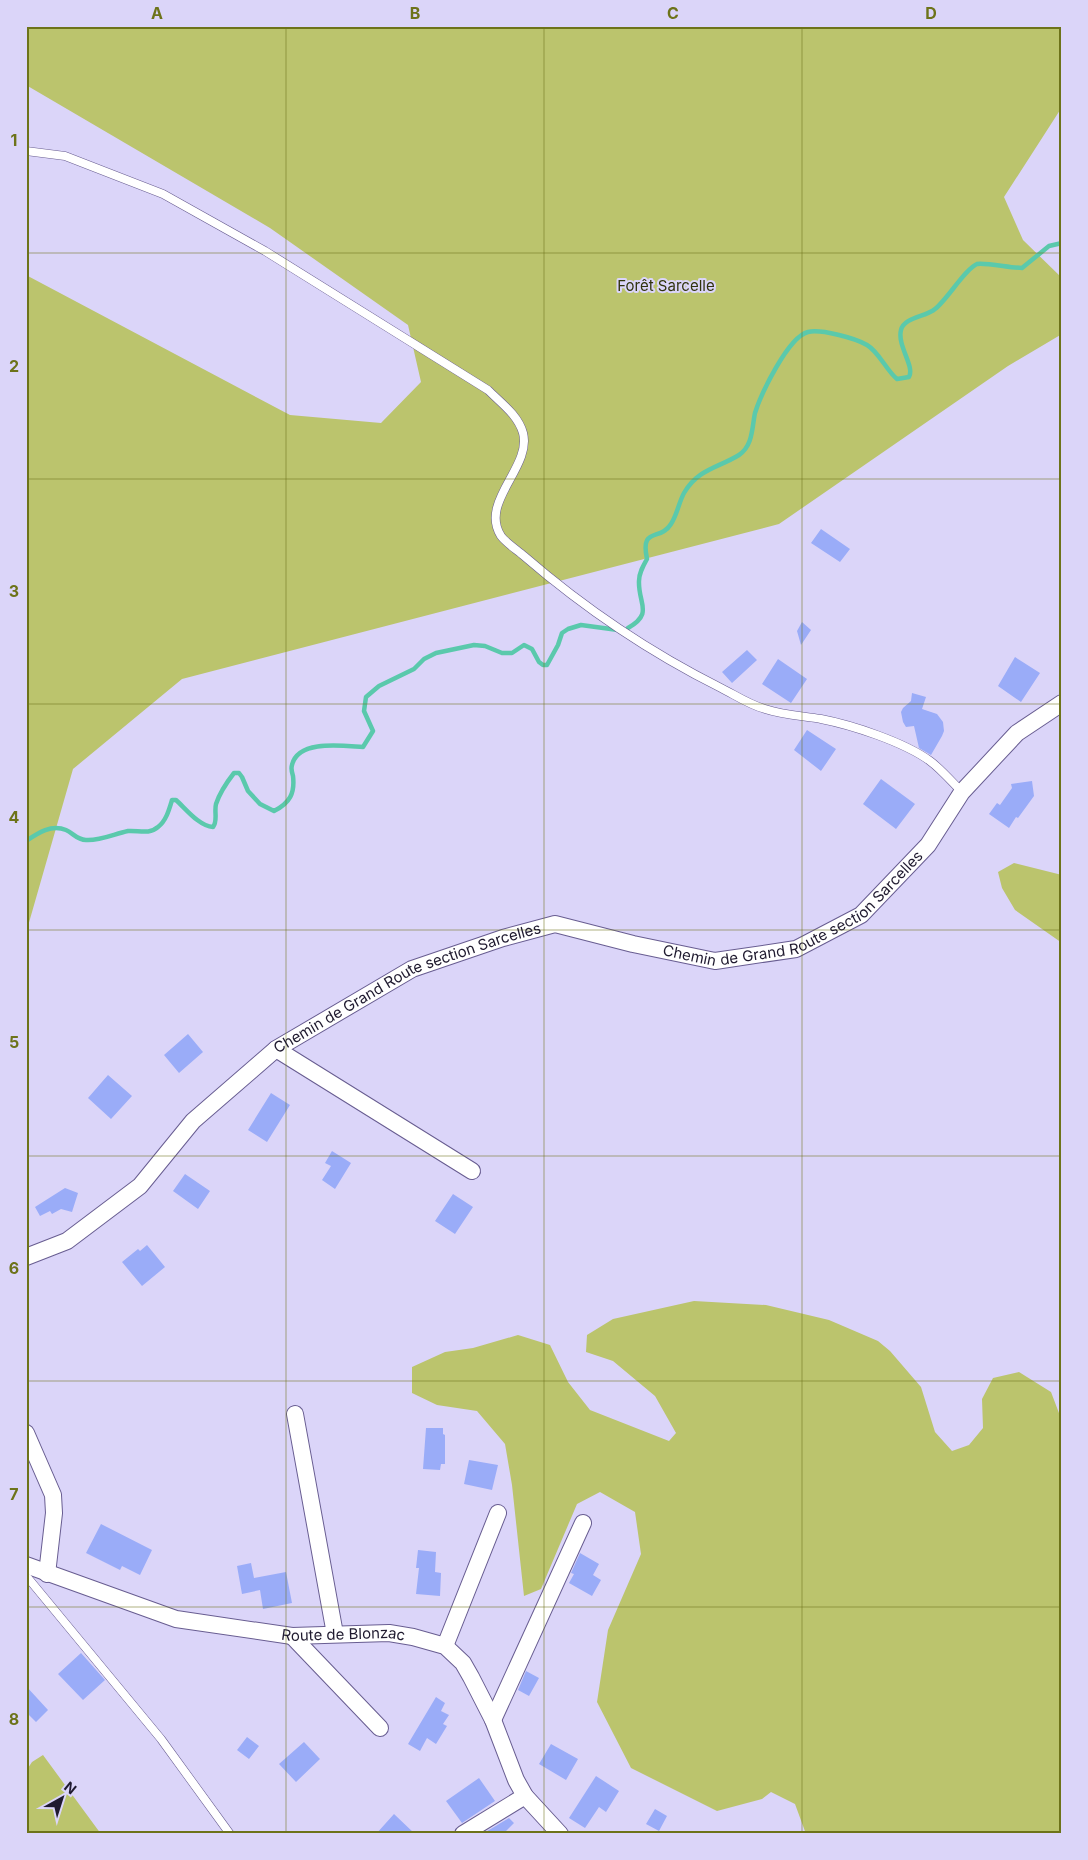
<svg xmlns="http://www.w3.org/2000/svg" width="1088" height="1860" font-family="Inter,sans-serif">
	<style>
		.green { fill: #bbc46d }
		.lines { fill: none; stroke-linecap: round; stroke-linejoin: round }
		.stream { stroke: #5ac9ac; stroke-width: 4.5 }
		.building { fill: #9aacf8 }
		.service-casing { stroke: #685d91; stroke-width: 9 }
		.minor-casing { stroke: #685d91; stroke-width: 18 }
		.service { stroke: #fff; stroke-width: 8 }
		.minor { stroke: #fff; stroke-width: 16 }
		.grid { fill: none; stroke: #6d731a; stroke-width: 1; stroke-opacity: 0.55 }
		.labels { text-anchor: middle; stroke-width: 4; stroke-linejoin: round; paint-order: stroke }
		.park-label { font-size: 15px; fill: #30330d; stroke: #dbd5f9 }
		.street-label { font-size: 15px; fill: #1f1a2f; stroke: #dbd5f9 }
		.neatline { fill: none; stroke: #6d731a; stroke-width: 2 }
		.grid-label { font-size: 16px; text-anchor: middle; font-weight: bold; fill: #6d731a }
	</style>
	<rect width="100%" height="100%" fill="#dbd5f9"/>
	<path class="green" d="M26,26H1062V107L1004,197L1023,240L1062,278V334L1008,366L779,524L182,679L73,769L26,933V275L290,415L381,423L421,382L408,325L270,228L26,85Z
		M1014,863L1062,875V943L1015,910L1002,888L998,872Z
		M694,1301L766,1305L829,1320L878,1341L890,1351L921,1387L935,1432L952,1451L969,1445L983,1428L982,1399L993,1378L1019,1372L1051,1392L1062,1421V1834H806L795,1804L771,1792L762,1799L717,1811L631,1768L597,1702L608,1630L641,1554L635,1512L600,1492L577,1504L541,1589L524,1596L512,1485L505,1444L477,1411L437,1405L412,1393V1367L445,1352L473,1348L518,1335L550,1345L568,1382L590,1410L669,1441L676,1433L655,1396L613,1361L586,1352L587,1335L613,1319Z
		M43,1755L101,1834H26V1771L32,1762Z"/>
	<g class="lines">
		<path class="stream" d="M628,628C654,613 638,604 639,581C639,573 643,566 647,559C640,526 660,542 671,524C677,515 679,502 684,493C698,469 718,468 739,455C753,446 752,427 755,413C761,394 788,337 808,332C821,329 855,338 867,345C879,352 886,370 897,379L909,377C915,366 897,346 901,330C904,317 926,317 935,309C947,300 965,269 977,264C983,262 1012,268 1022,268L1049,246L1062,243
			M26,841C38,833 51,824 66,830C73,833 77,840 86,840C100,841 114,834 128,831C138,830 149,835 158,827C166,821 169,810 172,800H176C186,809 199,826 213,827C218,821 214,812 216,804C220,792 227,782 234,773H239L242,777L248,791L260,804L274,811C290,803 295,793 293,776C292,773 291,768 292,765C298,739 344,746 363,747L373,731L364,711L366,697L379,686L414,669L424,659L436,653L474,645L485,646L502,653H512L524,645L532,649L539,662L543,665H547L558,645L562,633L568,629L581,625L618,630"/>
	</g>
	<path class="building" d="M821,529L850,549L840,562L811,543Z
		M802,622L811,630L801,645L797,631Z
		M747,650L757,660L732,683L722,672Z
		M1015,657L1040,673L1021,702L998,686Z
		M778,659L807,679L791,703L762,684Z
		M912,693L926,697L922,709L937,714L943,722L944,731L942,736L931,755L919,748L914,726L906,727L903,722L901,712L903,708L911,701Z
		M807,730L836,749L821,771L794,750Z
		M881,779L915,804L896,829L863,804Z
		M1032,781L1034,796L1018,818L1016,817L1009,828L989,814L997,803L1000,805L1012,788L1011,784Z
		M188,1034L203,1052L179,1073L164,1055Z
		M108,1075L132,1096L111,1119L88,1098Z
		M271,1093L290,1105L267,1142L248,1130Z
		M332,1151L351,1163L335,1189L322,1180L331,1166L325,1163Z
		M185,1174L210,1191L198,1209L173,1191Z
		M65,1188L78,1193L72,1212L61,1209L52,1214L50,1211L40,1216L35,1207Z
		M453,1194L473,1207L455,1234L435,1221Z
		M147,1245L165,1267L142,1286L122,1262L138,1249L140,1251Z
		M426,1428H443V1434L445,1435V1464H441L440,1470L423,1469Z
		M469,1460L498,1465L492,1490L464,1484Z
		M101,1524L152,1550L140,1575L122,1566L120,1570L86,1553Z
		M418,1550L436,1552L435,1572L441,1573L440,1596L416,1594L419,1568H416Z
		M580,1553L599,1564L593,1575L601,1580L592,1596L569,1583L574,1574L571,1573Z
		M251,1563L254,1578L286,1572L292,1603L263,1609L260,1590L242,1594L237,1566Z
		M81,1653L105,1680L83,1700L58,1674Z
		M526,1671L539,1678L529,1696L518,1690Z
		M26,1686L48,1710L36,1722L26,1712Z
		M436,1697L445,1703L441,1711L449,1715L443,1724L447,1726L436,1744L427,1738L420,1751L408,1744Z
		M247,1737L259,1746L249,1759L237,1750Z
		M304,1742L320,1759L296,1782L279,1764Z
		M551,1744L578,1759L566,1780L539,1764Z
		M596,1776L619,1791L606,1812L599,1807L585,1828L569,1818Z
		M479,1778L495,1801L462,1823L446,1801Z
		M655,1809L667,1816L659,1831L646,1824Z
		M394,1814L415,1834H376Z
		M509,1818L514,1823L503,1834L484,1833Z"/>
	<g class="lines">
		<defs>
			<path id="service" d="M26,151L65,156L163,194L265,251L488,390C501,403 518,415 523,433C532,467 479,502 501,536C506,543 517,550 524,556C583,607 651,653 721,688C735,695 750,705 765,709C783,715 803,716 821,719C852,725 904,742 930,761C941,769 952,782 962,792
				M28,1578L161,1739L230,1834"/>
			<g id="minor">
				<path d="M276,1049L472,1171"/>
				<path id="s1" d="M26,1257L67,1241L140,1186L193,1121L276,1049L412,969L503,938L555,924L633,944L715,961L796,949L861,915L928,845L962,792L1017,733L1062,703"/>
				<path d="M295,1414L335,1634"/>
				<path d="M26,1433L53,1495L54,1513L47,1574"/>
				<path id="s2" d="M26,1565L176,1619L292,1636L389,1633L413,1637L445,1646L463,1663L471,1677L493,1720L516,1780L525,1796L560,1834"/>
				<path d="M292,1636L380,1728"/>
				<path d="M445,1646L498,1513"/>
				<path d="M493,1720L583,1523"/>
				<path d="M463,1834L525,1796"/>
			</g>
		</defs>
		<use href="#service" class="service-casing"/>
		<use href="#minor" class="minor-casing"/>
		<use href="#service" class="service"/>
		<use href="#minor" class="minor"/>
	</g>
	<path class="grid" d="M286,26V1834M544,26V1834M802,26V1834M26,253H1062M26,479H1062M26,704H1062M26,930H1062M26,1156H1062M26,1381H1062M26,1607H1062"/>
	<g class="labels">
		<g class="park-label">
			<text x="666" y="291">Forêt Sarcelle</text>
		</g>
		<g class="street-label">
			<text dy="5" stroke="none"><textPath href="#s1" startOffset="895">Chemin de Grand Route section Sarcelles</textPath></text>
			<text dy="5" stroke="none"><textPath href="#s1" startOffset="475">Chemin de Grand Route section Sarcelles</textPath></text>
			<text dy="5" stroke="none"><textPath href="#s2" startOffset="328">Route de Blonzac</textPath></text>
		</g>
	</g>
	<rect width="1088" height="1860" fill="none" stroke="#dbd5f9" stroke-width="55"/>
	<g transform="translate(62 1798) rotate(39)" stroke="#dbd5f9" stroke-width="4" paint-order="stroke">
	<path d="M0-4L9 19L0 12L-9 19Z" fill="#1f1a2f"/>
	<text y="-8" font-size="14" font-weight="bold" text-anchor="middle" fill="#1f1a2f">N</text>
	</g>
	<rect x="28" y="28" width="1032" height="1804" class="neatline"/>
	<g class="grid-label">
		<text x="157" y="19">A</text>
		<text x="415" y="19">B</text>
		<text x="673" y="19">C</text>
		<text x="931" y="19">D</text>
		<text x="14" y="146">1</text>
		<text x="14" y="372">2</text>
		<text x="14" y="597">3</text>
		<text x="14" y="823">4</text>
		<text x="14" y="1048">5</text>
		<text x="14" y="1274">6</text>
		<text x="14" y="1500">7</text>
		<text x="14" y="1725">8</text>
	</g>
</svg>
